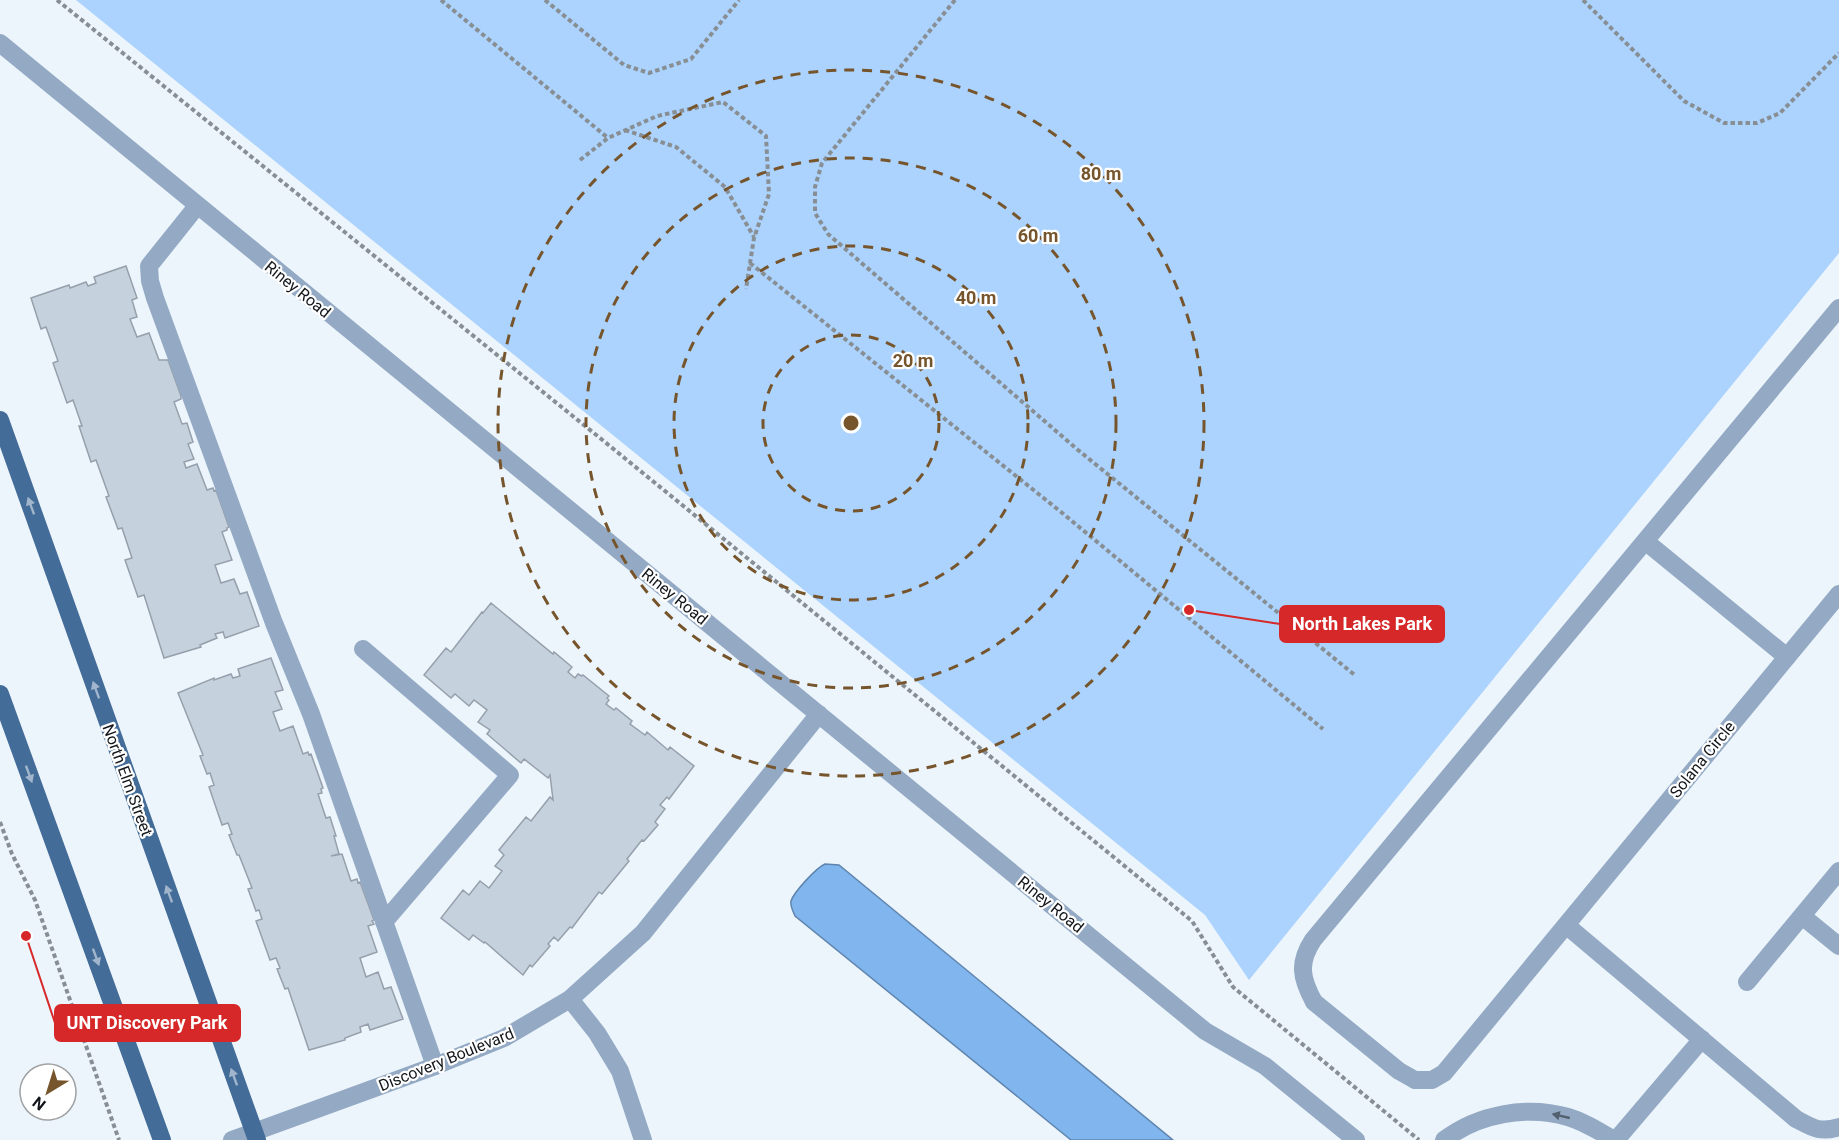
<svg xmlns="http://www.w3.org/2000/svg" width="1839" height="1140" font-family="Roboto,sans-serif">
	<style>
		.green { fill: #acd3fd }
		.water { fill: #80b5ee; stroke: #5f85ae; stroke-width: 1.5 }
		.building { fill: #c6d1de; stroke: #95a0ac; stroke-width: 1.5 }
		.lines { fill: none; stroke-linecap: round; stroke-linejoin: round }
		.path { stroke: #888f94; stroke-width: 4; stroke-dasharray: 4.5 3; stroke-linecap: butt }
		.service { stroke: #94aac4; stroke-width: 18 }
		.minor { stroke: #94aac4; stroke-width: 18 }
		.primary { stroke: #436c98; stroke-width: 18 }
		.oneway { fill: #a1b6cc }
		.oneway2 { fill: #53606f }
		.ring { fill: none; stroke: #76552c; stroke-width: 3; stroke-dasharray: 10 8 }
		.labels { text-anchor: middle; stroke-width: 4.5; stroke-linejoin: round; paint-order: stroke }
		.street-label { font-size: 16px; fill: #12161a; stroke: #fff }
		.centre { fill: #76552c; stroke: #fff; stroke-width: 3 }
		.ring-label { font-size: 18px; text-anchor: middle; font-weight: bold; fill: #76552c; stroke: #fff; stroke-width: 4.5; stroke-linejoin: round; paint-order: stroke }
		.leader { fill: none; stroke: #d62828; stroke-width: 2 }
		.callout-dot { fill: #d62828; stroke: #fff; stroke-width: 2 }
		.callout { fill: #d62828; stroke: #d62828; stroke-width: 2 }
		.callout-label { font-size: 18px; text-anchor: middle; font-weight: bold; fill: #fff }
	</style>
	<rect width="100%" height="100%" fill="#edf5fc"/>
	<path class="green" d="M76,0H1839V253L1249,980L1205,915Z"/>
	<path class="water" d="M825,864L839,865L1173,1140H1071L795,916C793,911 790,906 791,901C794,892 816,868 825,864Z"/>
	<path class="building" d="M126,266L137,298L132,300L137,317L130,319L137,337L149,333L159,360H168L181,396V399L174,402L182,424L187,423L193,442L188,444L194,459L184,462L186,468L197,464L207,490L213,488L214,491L216,490L229,527L227,528V530L222,532L232,560L215,565L221,583L234,579L240,594L247,592L259,626L225,638L223,632L215,634L217,638L200,645L201,647L164,658L144,595L138,597L125,560L132,558L122,528L118,529L106,497L109,496L96,460L91,462L79,426H82L73,400L67,403L53,363L58,361L46,327L41,329L31,298L69,285L70,288L86,282L88,286L96,283L94,277Z
		M491,603L553,654L554,652L572,667L568,672L575,678L578,674L582,676L583,675L609,696L607,698L609,700L606,704L614,710L616,708L632,721L630,724L645,735L647,732L668,750L670,747L694,766L669,799L667,797L660,805L665,809L655,822L658,825L644,841L642,840L627,859L629,861L602,894L599,892L572,928L570,927L558,941L554,937L548,944L550,946L532,967L530,965L523,975L485,942L484,943L473,935L469,940L441,918L463,890L469,895L480,881L489,888L502,871L495,866L504,855L499,850L526,817L531,821L550,797L553,800L550,775L548,778L524,759L521,763L487,734L490,730L478,722L487,710L474,700L469,706L455,694L451,698L424,675L446,648L451,652L482,612L483,613Z
		M271,658L283,690L275,692L282,709L273,712L280,731L293,726L303,754L308,752L309,755L311,754L323,788L321,789L322,793L318,794L326,818L330,817L336,836H334L339,854L331,856L342,854L351,881L357,879L358,883L360,882L374,920L372,921L374,924L368,926L377,952L360,958L366,977L378,972L384,989L391,987L403,1019L370,1030L368,1024L360,1027L361,1032L345,1038V1040L309,1050L288,988L285,989L277,969L280,968L276,958L270,960L256,921L262,919L259,910L256,911L248,889L252,888L239,855H237L229,835L232,834L228,823L222,825L209,787L214,785L210,773L207,774L200,756L203,755L178,693L214,678V680L231,674L233,678L240,676L238,669Z"/>
	<g class="lines">
		<path class="path" d="M57,0L600,438L1192,921L1233,987L1419,1140
			M441,0L608,138
			M545,0L624,65L649,73L691,59L739,0
			M955,0L822,163L815,187V213L828,234L1078,450L1356,676
			M1583,0L1684,101L1724,123H1757L1780,113L1839,53
			M625,130L676,147L725,187L754,237
			M580,160L608,138L657,116L723,102L766,136L769,194L754,238L746,289
			M750,263L1061,512L1323,729
			M0,822L12,854L35,900L119,1140"/>
		<path class="service" d="M197,206L149,266L150,281L155,298L274,623L311,714L435,1066
			M1645,541L1787,657
			M363,649L510,775L384,922
			M1802,916L1839,946
			M1747,982L1839,871
			M570,999L597,1033L620,1071L643,1140
			M1415,1080L1399,1071L1314,1002C1301,978 1298,963 1313,940L1839,308"/>
		<path class="minor" d="M0,43L1205,1031L1265,1066L1356,1140
			M1839,594L1566,925L1796,1119C1813,1128 1820,1133 1839,1127
			M1415,1080H1432L1444,1073L1566,925
			M232,1140L435,1066L504,1038L570,999L643,933L819,714
			M1444,1140C1478,1114 1527,1105 1568,1117C1585,1122 1599,1131 1614,1140
			M1616,1140L1702,1039"/>
		<path class="primary" d="M0,420L257,1140
			M0,694L162,1140"/>
	</g>
	<defs><path id="oneway-solid" d="M-6-.8H1V-3.2L6.5 0L1 3.2V.8H-6Z" transform="scale(1.5)"/></defs>
	<g class="oneway">
		<use href="#oneway-solid" transform="translate(31 506) rotate(-110)"/>
		<use href="#oneway-solid" transform="translate(96 690) rotate(-110)"/>
		<use href="#oneway-solid" transform="translate(29 774) rotate(70)"/>
		<use href="#oneway-solid" transform="translate(169 894) rotate(-110)"/>
		<use href="#oneway-solid" transform="translate(96 957) rotate(70)"/>
		<use href="#oneway-solid" transform="translate(234 1077) rotate(-110)"/>
	</g>
	<use class="oneway2" href="#oneway-solid" transform="translate(1561 1116) rotate(-167)"/>
	<g class="ring">
		<circle cx="851" cy="423" r="88"/>
		<circle cx="851" cy="423" r="177"/>
		<circle cx="851" cy="423" r="265"/>
		<circle cx="851" cy="423" r="353"/>
	</g>
	<g class="labels">
		<g class="street-label">
			<text transform="translate(298 289) rotate(39)" y="6">Riney Road</text>
			<text transform="translate(675 596) rotate(39)" y="6">Riney Road</text>
			<text transform="translate(1702 759) rotate(-51)" y="6">Solana Circle</text>
			<text transform="translate(128 780) rotate(70)" y="6">North Elm Street</text>
			<text transform="translate(1051 904) rotate(39)" y="6">Riney Road</text>
			<text transform="translate(446 1059) rotate(-22)" y="6">Discovery Boulevard</text>
		</g>
	</g>
	<circle cx="851" cy="423" r="9" class="centre"/>
	<g class="ring-label">
		<text x="1101" y="180">80 m</text>
		<text x="1038" y="242">60 m</text>
		<text x="976" y="304">40 m</text>
		<text x="913" y="367">20 m</text>
	</g>
	<path class="leader" d="M1189 610L1280 624M26 936L55 1023"/>
	<g class="callout-dot">
		<circle cx="1189" cy="610" r="6"/>
		<circle cx="26" cy="936" r="6"/>
	</g>
	<g class="callout">
		<rect x="1280" y="606" width="164" height="36" rx="6"/>
		<rect x="55" y="1005" width="185" height="36" rx="6"/>
	</g>
	<g class="callout-label">
		<text x="1362" y="630">North Lakes Park</text>
		<text x="147" y="1029">UNT Discovery Park</text>
	</g>
	<g transform="translate(48 1092) rotate(218)"><circle r="28" fill="#ffffff" stroke="#a0a2a3" stroke-width="1.5"/>
	<path d="M0-4.5L10 22L0 15L-10 22Z" fill="#76552c"/>
	<text y="-9" font-size="16" font-weight="bold" text-anchor="middle" fill="#12161a">N</text>
	</g>
</svg>
